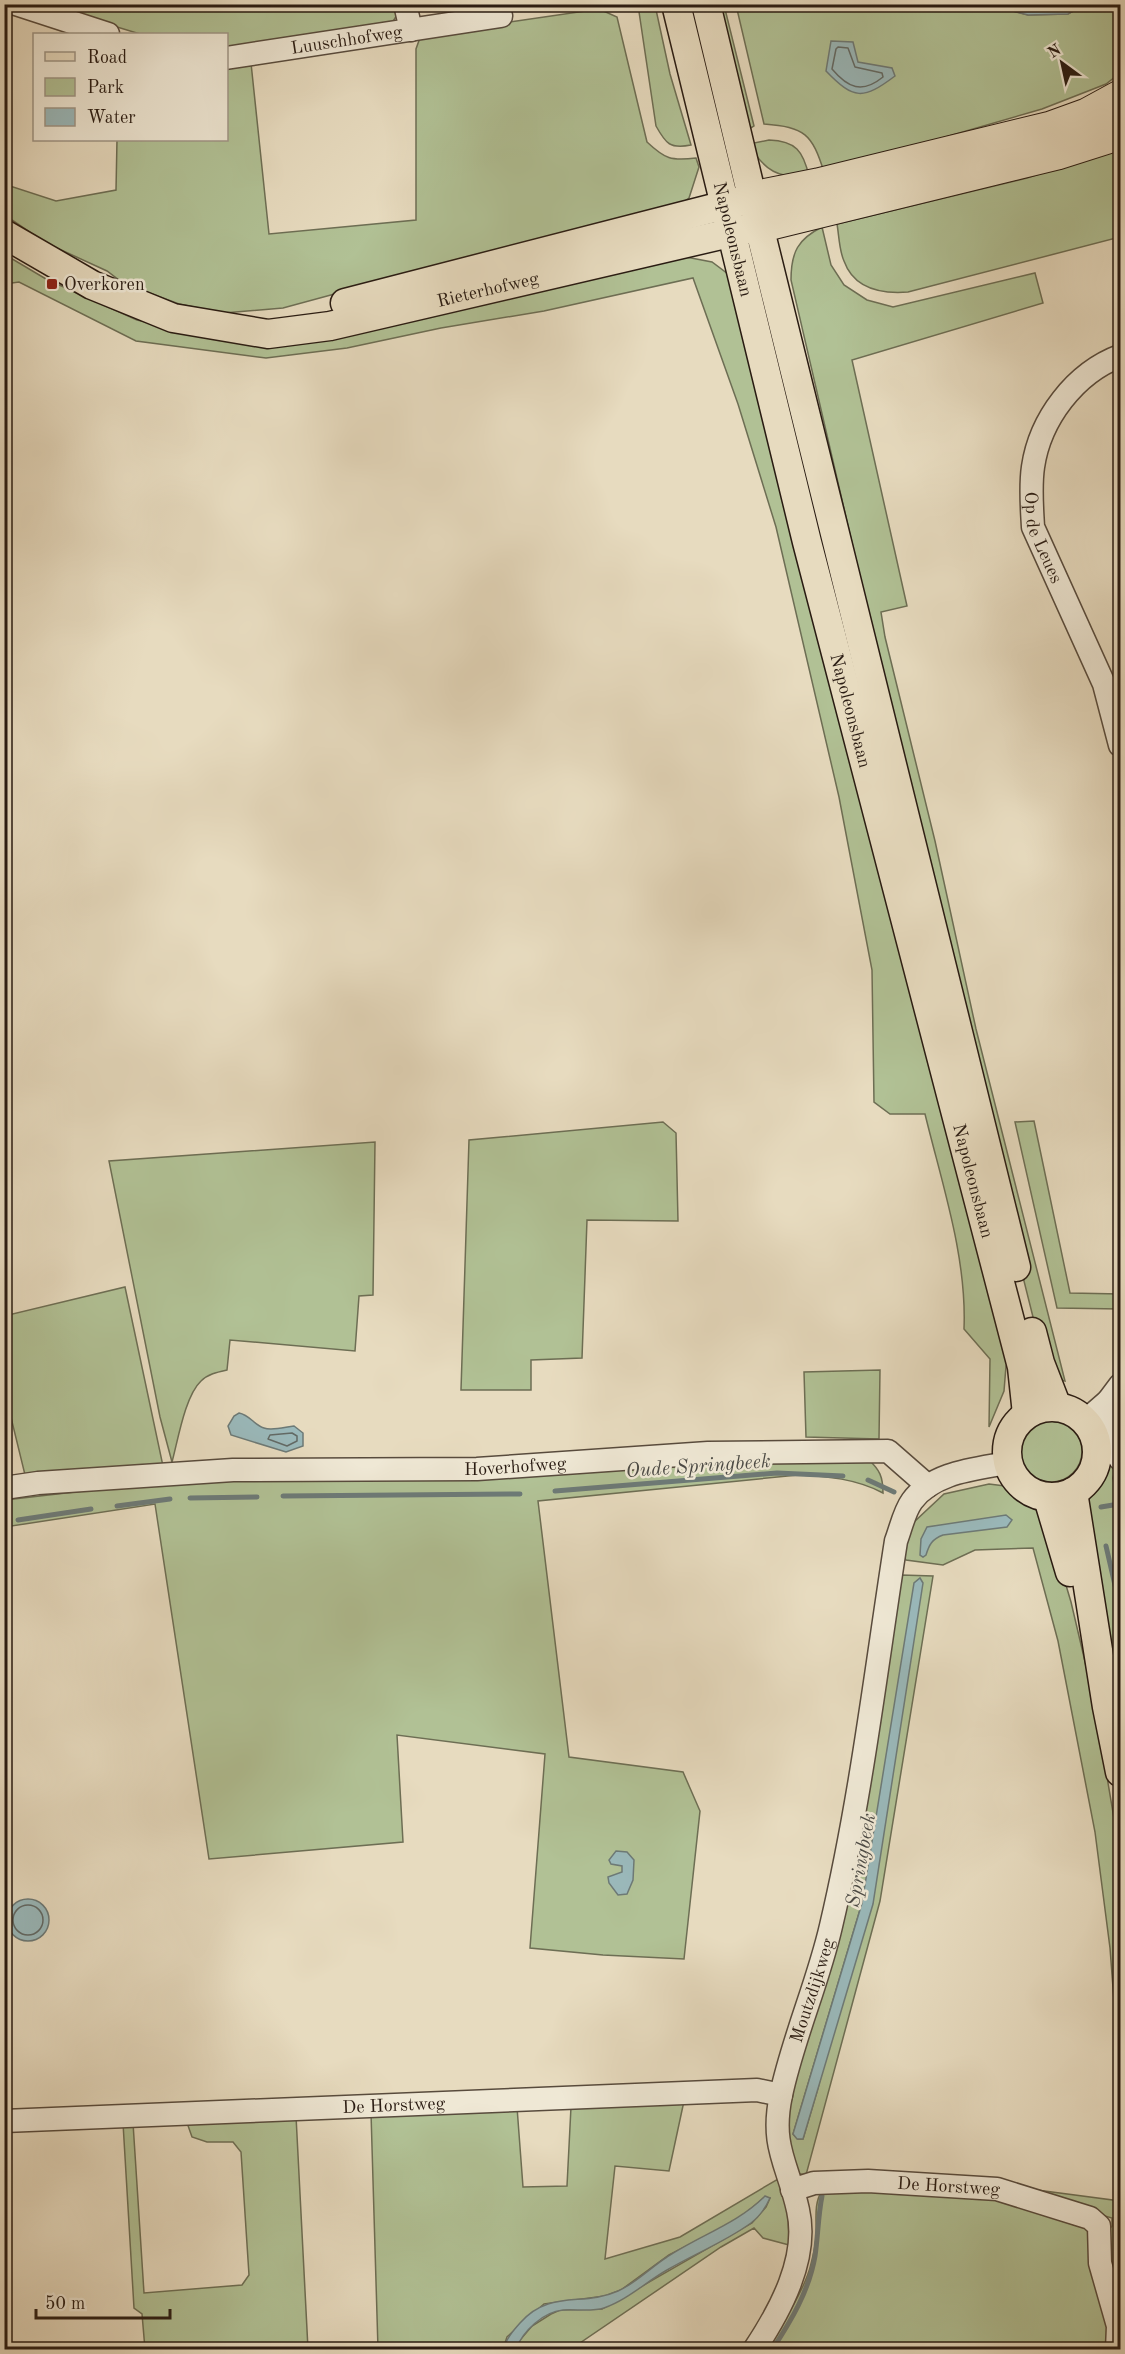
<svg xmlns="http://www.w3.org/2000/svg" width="1125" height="2354" font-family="'Old Standard TT',serif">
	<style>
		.green { fill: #b1c195; stroke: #6d6e54; stroke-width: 1.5; fill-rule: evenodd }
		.water { fill: #9ab9bb; stroke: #6d7a77; stroke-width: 1.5 }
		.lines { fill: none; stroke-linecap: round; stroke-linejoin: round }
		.shore { stroke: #626a66; stroke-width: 1.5 }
		.stream { stroke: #6d7a77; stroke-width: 5 }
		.minor-casing { stroke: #584b3d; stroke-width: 25 }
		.major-casing { stroke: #291b12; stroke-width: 31 }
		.highway-casing { stroke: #291b12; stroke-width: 35 }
		.minor { stroke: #efe8d5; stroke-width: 22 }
		.major { stroke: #e7dbbf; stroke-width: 28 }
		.highway { stroke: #e7dbbf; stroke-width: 33 }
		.poi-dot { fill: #8f2418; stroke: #efe8d5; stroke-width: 2 }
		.labels { text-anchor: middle; stroke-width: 5; stroke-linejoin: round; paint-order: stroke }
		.street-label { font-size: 18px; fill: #291b12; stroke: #efe8d5 }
		.poi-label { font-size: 18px; fill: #291b12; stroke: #efe8d5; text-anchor: start }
		.water-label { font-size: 20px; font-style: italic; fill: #4b4a45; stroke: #efe8d5 }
	</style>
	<rect width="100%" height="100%" fill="#e7dbbf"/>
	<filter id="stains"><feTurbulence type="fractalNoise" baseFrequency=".00333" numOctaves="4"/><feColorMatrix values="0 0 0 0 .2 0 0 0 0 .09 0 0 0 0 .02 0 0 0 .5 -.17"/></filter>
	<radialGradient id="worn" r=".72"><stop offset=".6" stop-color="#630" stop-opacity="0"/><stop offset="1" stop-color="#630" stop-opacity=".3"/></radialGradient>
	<path class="green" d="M397,4L399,12L390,26L227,52L226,34H140L45,5Z
		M989,4L1028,15L1068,14L1084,5H1120V73L1106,84L1042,109L824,172C812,134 805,127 764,124L736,5Z
		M638,5H655L670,74L691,145C670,149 666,144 656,126Z
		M715,5H724L754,126L746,131Z
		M599,9L617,17L647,142C665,159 671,161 696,158L699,167L689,198L668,213L434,267L283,308L224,313L179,304L123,283L107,271L46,243L5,215L4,184L56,201L116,190L117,140H226L227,67L251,63L269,234L416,220V49L421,35Z
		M769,140C796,141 803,151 809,176C779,179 764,171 749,144Z
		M1120,148V237L908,292C882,294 854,289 844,261C839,250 839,235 837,224L1027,178Z
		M822,227L831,265L844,285L867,300L893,307L1035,273L1043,303L852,360L907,606L881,612L885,637L935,841L976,1029L1065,1381L1048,1377L1012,1233L791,280C791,252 798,239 822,227Z
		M4,254L46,279L137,320L222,339L686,257L712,262L736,280L1015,1363L1006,1366L1004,1391L989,1427L990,1359L964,1329C967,1257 942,1184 925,1114H890L874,1102L872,970L839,797L776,527L738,404L693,278L544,311L441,328L347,348L266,358L136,341L19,282L5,284Z
		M1034,1121L1070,1293L1120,1294V1309L1057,1308L1015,1122Z
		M663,1122L676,1133L678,1221L587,1220L582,1358L531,1360V1390H461L469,1140Z
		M375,1142L373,1295L359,1296L355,1351L230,1340L227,1370C218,1372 208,1374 201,1381C185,1396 178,1440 172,1462L160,1417L109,1161Z
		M125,1287L163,1466L26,1479L5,1393L4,1316Z
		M880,1370L879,1439L806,1437L804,1372Z
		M1020 1451a31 31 0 1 1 62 0a31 31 0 1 1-62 0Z
		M1108,1432L1116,1465L1113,1478L1120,1517V1728L1083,1507L1102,1470Z
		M868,1459C880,1470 883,1477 883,1493C857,1479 827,1476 798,1475L538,1501L569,1757L683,1772L700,1811L684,1959L603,1955L530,1948L545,1754L397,1735L403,1842L209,1859L155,1504L5,1527V1500L101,1489L194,1482Z
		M989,1484L1005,1486L1034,1505L1046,1518L1071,1602L1094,1700L1120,1854V2080L1110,1948L1095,1832L1058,1641L1033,1548L975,1550L943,1565L906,1560L902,1554L913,1523L944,1494Z
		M901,1575L933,1576L880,1901L806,2175L795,2173L788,2158L789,2096ZM862,1903L818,2088L803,2139H798L793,2134Z
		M684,2101L669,2171L615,2166L605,2259L680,2237L778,2179L788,2209L789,2245L763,2238L754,2228L721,2247L571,2349H516L520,2340L532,2326L551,2314L560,2310L602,2309L752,2223L766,2207L770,2198L765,2197L736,2221L669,2255L621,2290L605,2296L544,2304L507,2337L503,2349H378L371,2113L517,2107L523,2187L567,2186L571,2107Z
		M296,2116L308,2349H145L142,2314L134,2308L123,2123H133L144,2293L242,2285L249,2275L241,2152L233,2142H207L192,2137L186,2120Z
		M998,2185L1120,2201V2322L1104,2236L1112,2226V2218Z
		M822,2191L996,2193L1086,2222L1113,2349L766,2350C780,2329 806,2287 811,2264C813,2255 816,2245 816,2236C817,2222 813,2204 822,2191Z"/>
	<path class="water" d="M989,5H1084L1068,14L1028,15Z
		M831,41L853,42L858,62L892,68L895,76C863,100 854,100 826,71Z
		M239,1413C250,1415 254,1425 264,1428C272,1431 285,1427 294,1426L303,1433V1446L286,1452L231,1435L228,1426L234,1416Z
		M1006,1515L1012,1520L1007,1527L943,1535C932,1539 929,1545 926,1555L923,1557L920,1555L921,1539L927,1527Z
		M920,1578L923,1583L873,1904L803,2139H797L793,2134L862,1903L914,1583Z
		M616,1851L627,1852L634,1860L633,1880L627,1894L618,1895L609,1883L608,1877L622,1872V1866L611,1864L609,1860Z
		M7 1920a21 21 0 1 1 42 0a21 21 0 1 1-42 0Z
		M765,2196L770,2198C766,2207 759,2217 751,2223C725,2242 694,2254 667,2270C646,2282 627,2300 604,2308C592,2312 576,2309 563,2310C543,2312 523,2331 516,2349H503C507,2338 512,2332 520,2323C550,2289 582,2307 618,2291C636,2283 651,2267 667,2257C700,2235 737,2224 765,2196Z"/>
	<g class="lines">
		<path class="shore" d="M1013,4C1029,9 1057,14 1072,4
			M838,47L848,48L855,67L882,73L883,77C862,94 848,88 832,69L836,49Z
			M292,1433L297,1436V1441L287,1446L268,1439L270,1435Z
			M13 1920a15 15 0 1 1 30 0a15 15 0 1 1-30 0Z"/>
		<path class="stream" d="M868,1480L894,1492
			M555,1491L777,1473L843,1476
			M283,1496L520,1494
			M190,1498L257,1497
			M117,1506L170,1499
			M1101,1507L1113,1505
			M18,1520L91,1509
			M1106,1546L1120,1607
			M772,2350C791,2321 809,2291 815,2256C818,2236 818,2216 822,2196"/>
		<defs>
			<g id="minor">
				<path d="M16,4L108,34"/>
				<path d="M405,4L411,30"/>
				<path id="s1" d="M226,58L501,16"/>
				<path id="s2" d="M1120,356C1075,373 1040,419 1033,467C1030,487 1032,508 1033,527L1104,684L1120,745"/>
				<path d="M1108,1401L1120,1459"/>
				<path d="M1085,1421L1108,1401L1120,1385"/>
				<path id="s3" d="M4,1488L38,1483L233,1470L477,1469L708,1453L888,1451L928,1486"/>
				<path id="s4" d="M4,2121L757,2090L781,2095"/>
				<path id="s5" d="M792,2190L814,2183L868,2181L997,2189L1090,2218L1099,2226L1100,2263L1118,2326L1117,2350"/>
				<path id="s6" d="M754,2350C780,2311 809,2258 798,2210C788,2164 770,2147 781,2095C793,2038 818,1983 831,1926C861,1799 876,1669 896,1541C901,1528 904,1512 912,1501C933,1472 976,1469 1007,1463"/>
			</g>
			<g id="major">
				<path id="s7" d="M676,4L807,542L1022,1367L1027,1414"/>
				<path d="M706,4L759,226L1016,1267"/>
				<path id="s8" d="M4,234L92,285L173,318L268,334L330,326L751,228"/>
				<path d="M345,303L745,200"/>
				<path d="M1032,1332L1040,1363L1057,1407"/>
				<circle cx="1052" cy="1452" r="45"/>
				<path d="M1073,1492L1107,1707L1120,1772"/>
				<path d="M1048,1498L1070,1572"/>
			</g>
			<path id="highway" d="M753,198L818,185L1051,128L1087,115L1120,97
				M759,226L1057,153L1120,133"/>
		</defs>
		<use href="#minor" class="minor-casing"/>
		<use href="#major" class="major-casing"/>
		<use href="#highway" class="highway-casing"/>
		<use href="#minor" class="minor"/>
		<use href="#major" class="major"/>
		<use href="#highway" class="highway"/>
	</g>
	<rect class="poi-dot" x="46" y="278" width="12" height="12" rx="3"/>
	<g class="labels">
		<g class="street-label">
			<text dy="6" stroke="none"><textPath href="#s1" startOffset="122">Luuschhofweg</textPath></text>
			<text dy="6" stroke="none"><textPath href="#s7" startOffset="242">Napoleonsbaan</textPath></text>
			<text dy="6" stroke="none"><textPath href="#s8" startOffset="510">Rieterhofweg</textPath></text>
			<text dy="6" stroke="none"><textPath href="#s2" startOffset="220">Op de Leues</textPath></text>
			<text dy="6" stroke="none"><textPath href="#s7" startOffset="728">Napoleonsbaan</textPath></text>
			<text dy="6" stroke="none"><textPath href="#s7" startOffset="1214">Napoleonsbaan</textPath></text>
			<text dy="6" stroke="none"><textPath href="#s3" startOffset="512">Hoverhofweg</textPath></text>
			<text dy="6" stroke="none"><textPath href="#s6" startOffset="378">Moutzdijkweg</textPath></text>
			<text dy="6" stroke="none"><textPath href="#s4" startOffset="390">De Horstweg</textPath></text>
			<text dy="6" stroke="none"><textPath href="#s5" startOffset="158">De Horstweg</textPath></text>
		</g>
		<g class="poi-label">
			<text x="64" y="290">Overkoren</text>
		</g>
		<g class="water-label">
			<text transform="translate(698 1465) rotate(-4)" y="7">Oude Springbeek</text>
			<text transform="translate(860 1860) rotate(-80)" y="7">Springbeek</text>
		</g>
	</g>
	<rect width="1125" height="2354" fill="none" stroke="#e7dbbf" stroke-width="24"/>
	<rect x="6" y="6" width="1113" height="2342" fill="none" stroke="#291b12" stroke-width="3"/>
	<rect x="12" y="12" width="1101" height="2330" fill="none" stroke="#291b12" stroke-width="1.5"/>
	<rect x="33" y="33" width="195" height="108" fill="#efe8d5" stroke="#a09687" stroke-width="1.5"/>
	<rect x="45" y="52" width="30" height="9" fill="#e7dbbf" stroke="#a09687" stroke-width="1.5"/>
	<text x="87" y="63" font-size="18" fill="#291b12">Road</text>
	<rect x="45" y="78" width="30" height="18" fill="#b1c195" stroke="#a09687" stroke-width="1.5"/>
	<text x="87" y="93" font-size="18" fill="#291b12">Park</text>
	<rect x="45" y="108" width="30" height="18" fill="#9ab9bb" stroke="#a09687" stroke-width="1.5"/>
	<text x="87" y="123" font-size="18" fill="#291b12">Water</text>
	<g transform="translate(1062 63) rotate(327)" stroke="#efe8d5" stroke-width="4.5" paint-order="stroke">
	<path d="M0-4.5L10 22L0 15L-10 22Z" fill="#291b12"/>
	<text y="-9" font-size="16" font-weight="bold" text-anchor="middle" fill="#291b12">N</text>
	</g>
	<path d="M36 2309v9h134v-9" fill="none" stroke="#291b12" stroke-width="3"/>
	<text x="45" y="2309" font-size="18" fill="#291b12" stroke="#efe8d5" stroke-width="4.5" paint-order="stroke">50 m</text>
	<rect width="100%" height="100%" filter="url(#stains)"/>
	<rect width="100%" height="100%" fill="url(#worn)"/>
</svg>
